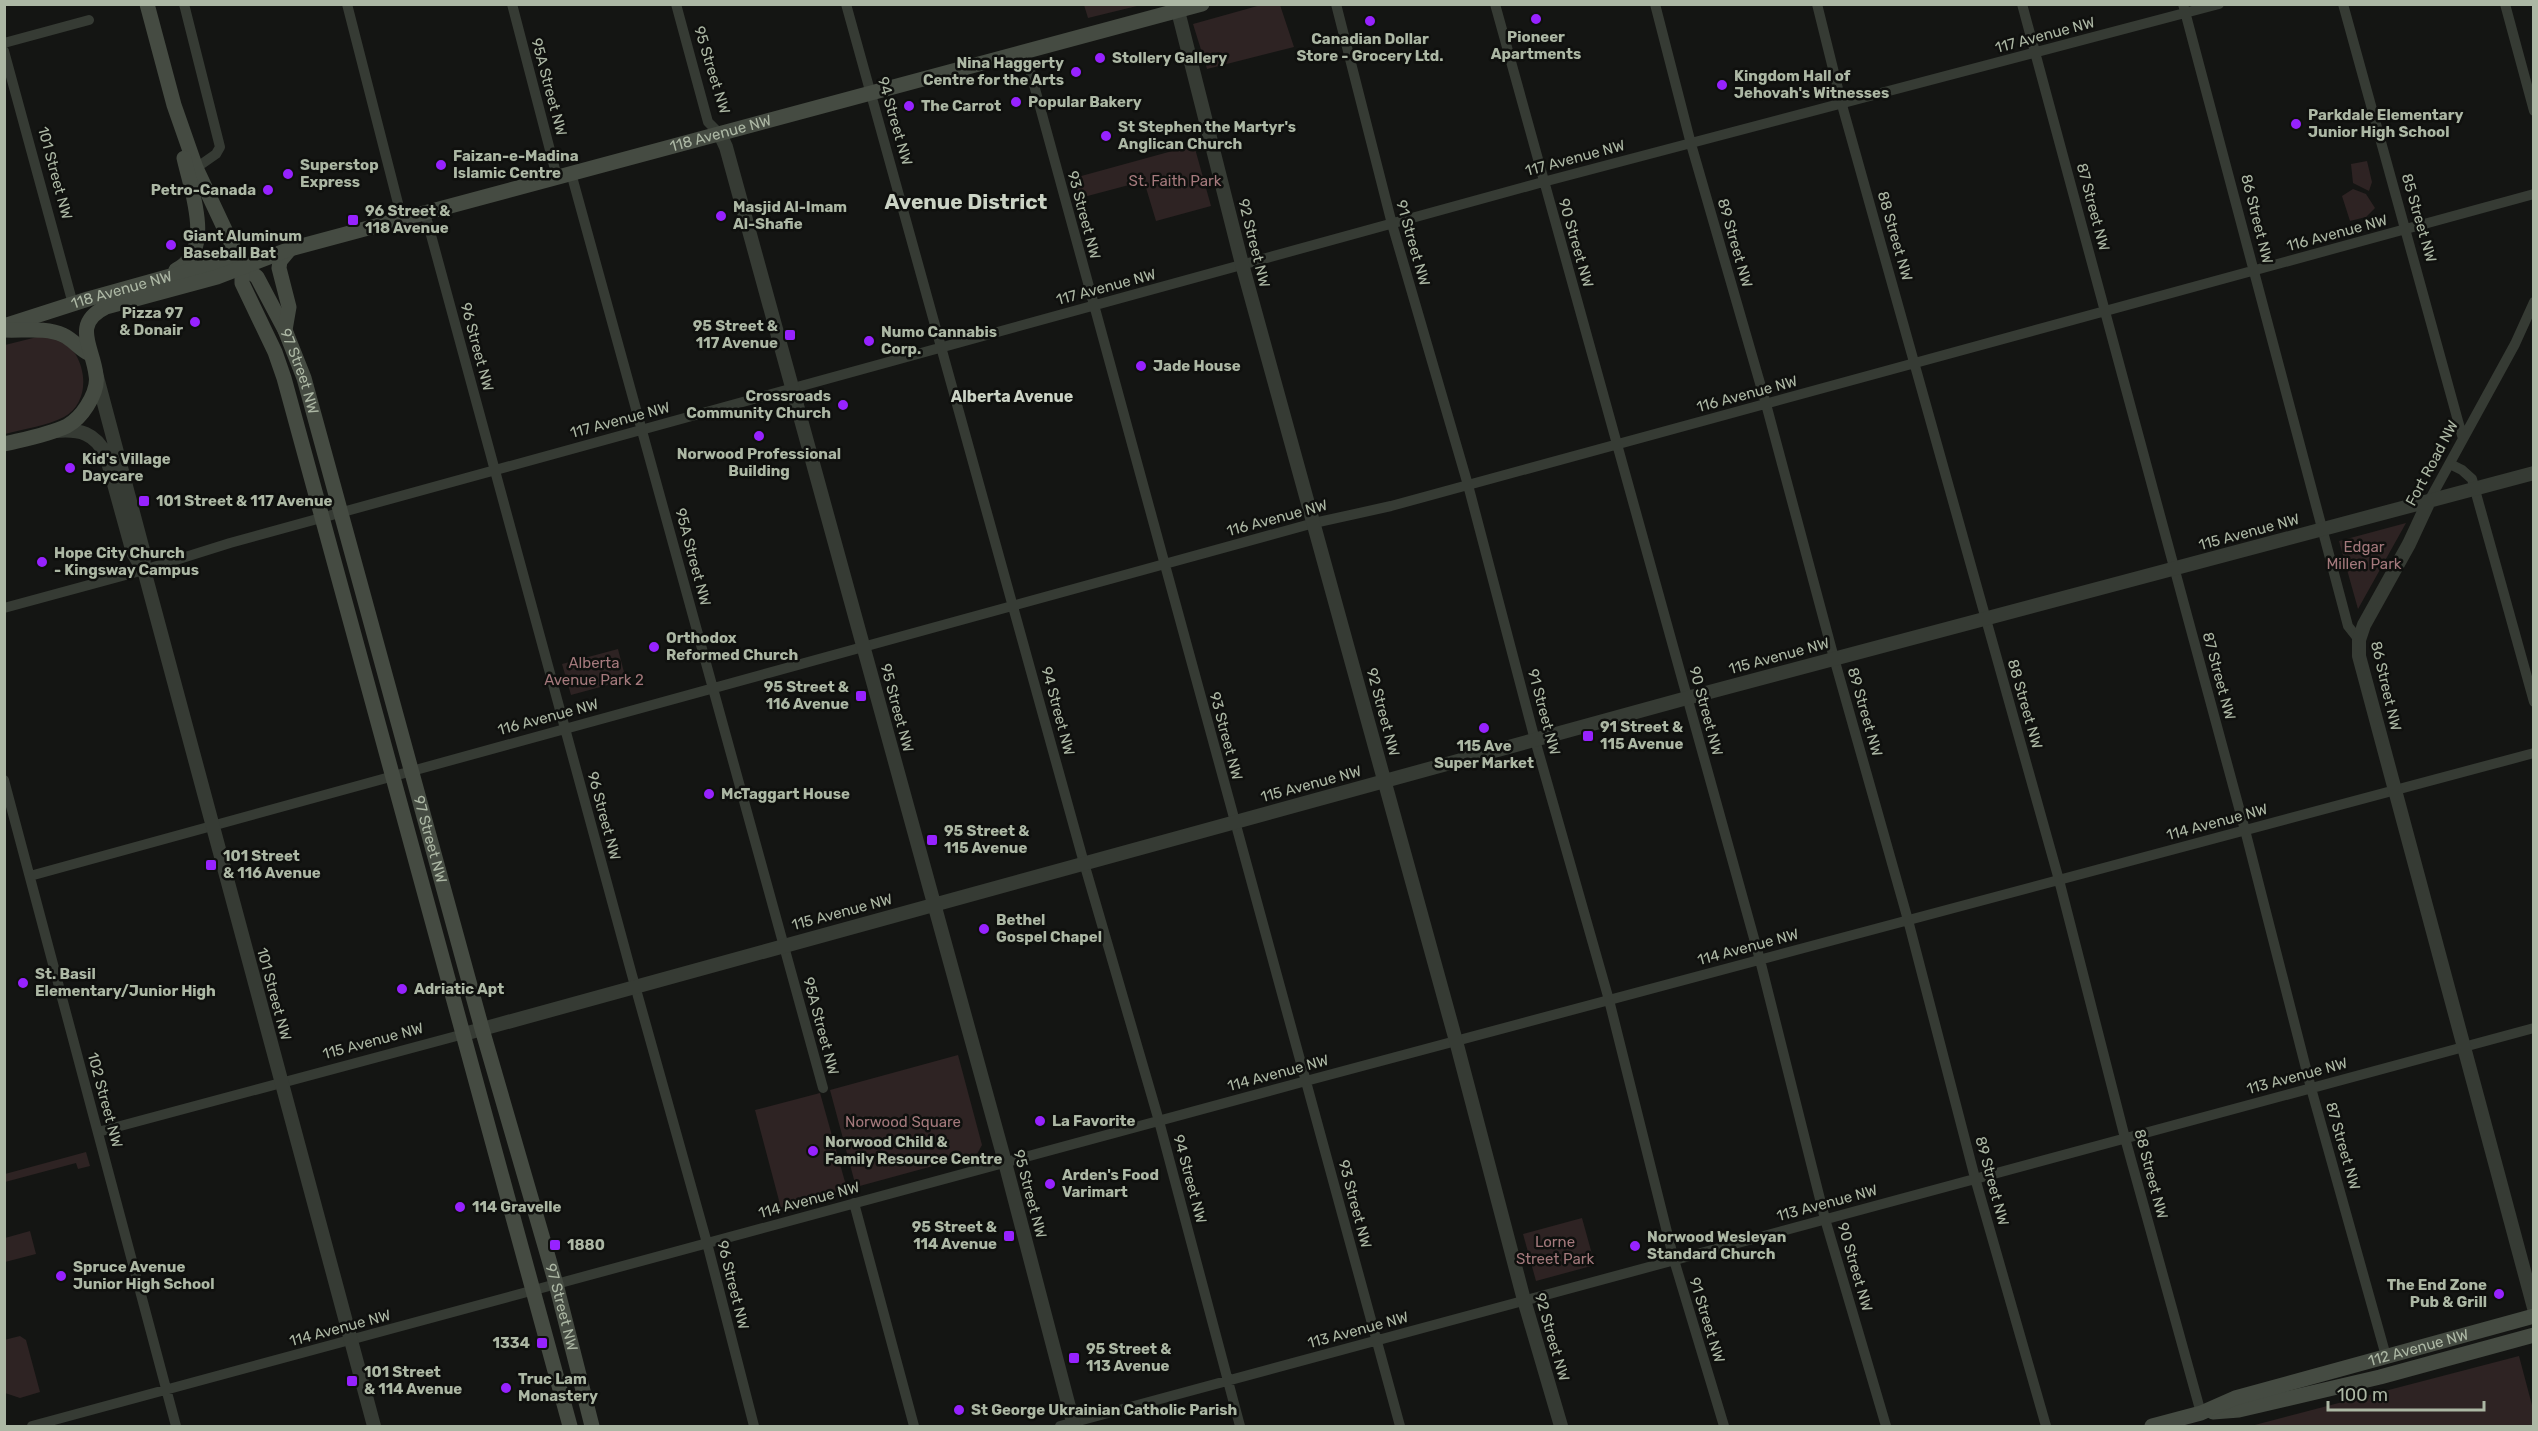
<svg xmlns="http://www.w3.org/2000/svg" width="2538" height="1431" font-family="Rubik,sans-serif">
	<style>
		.green { fill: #2e2323 }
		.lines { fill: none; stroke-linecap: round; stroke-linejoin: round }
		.minor { stroke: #363b34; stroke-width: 10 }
		.tertiary { stroke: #363b34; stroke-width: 14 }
		.secondary { stroke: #454b42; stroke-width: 15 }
		.poi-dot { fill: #9722ff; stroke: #0f100e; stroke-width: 2 }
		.labels { text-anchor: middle; stroke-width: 5; stroke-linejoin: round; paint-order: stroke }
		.street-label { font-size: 15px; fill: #acb7a4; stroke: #0f100e }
		.poi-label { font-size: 15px; font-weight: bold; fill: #acb7a4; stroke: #0f100e; text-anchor: start }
		.park-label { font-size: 15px; fill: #a4797c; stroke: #0f100e }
		.neighbourhood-label { font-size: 16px; font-weight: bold; fill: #cbd3c5; stroke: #0f100e }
		.district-label { font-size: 21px; font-weight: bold; fill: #cbd3c5; stroke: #0f100e }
	</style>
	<rect width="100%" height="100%" fill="#141513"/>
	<path class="green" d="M1084,5V4L1141,5L1088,18Z
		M1261,5H1280L1294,47L1207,69L1193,24Z
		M1194,145L1211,206L1156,221L1144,181L1080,198L1074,178Z
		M2367,161L2372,182L2369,191L2353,183L2351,164Z
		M2353,189L2366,194L2375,208L2366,217L2350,221L2342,196Z
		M55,336C62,342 72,348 76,355C88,376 86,405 64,417C47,426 23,429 5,434V345L37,337Z
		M2406,523L2358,609L2339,541Z
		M618,649L626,680L571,695L562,664Z
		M958,1055L982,1145L977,1154L856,1187L830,1090Z
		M820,1093L847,1189L781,1208L755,1110Z
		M86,1152L90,1166L78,1169L76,1163L5,1182V1174Z
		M1582,1218L1595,1265L1536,1281L1523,1234Z
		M30,1231L36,1254L5,1262V1238Z
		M20,1336L26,1340L40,1392L20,1398L5,1393L4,1340Z
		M2519,1356L2533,1409V1426H2251Z"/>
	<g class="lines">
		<path class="minor" d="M184,4L220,147L216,154L196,168
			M347,4L402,219
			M512,4L557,177
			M676,4L708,122L720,134
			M846,4L1084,863L1159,1121L1240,1426
			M1336,4L1392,224L1468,485L1535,740L1609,1000L1674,1260L1724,1426
			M1495,4L1760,960L1825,1219L1886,1426
			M1655,4L1691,144L1766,404L1834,658L1908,920L1975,1178L2046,1426
			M1817,4L1842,105L2059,880L2125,1138L2201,1413
			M2022,4L2245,830L2311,1088L2386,1356
			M2183,4L2348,626L2359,640
			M2343,4L2463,439
			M2505,4L2534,111
			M4,43L89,20
			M4,51L73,304
			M1025,52L1400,1426
			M571,173L823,1088
			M425,213L632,975L707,1243L754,1426
			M2450,464L2462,470L2472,479L2534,702
			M2429,501L2515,344L2534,302
			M4,608L144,570L230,543L1543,182L2219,4
			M4,780L176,1426
			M30,876L1314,523L1391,506L2534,194
			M98,1132L464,1034
			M854,1203L914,1426
			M32,1426L1306,1081L2534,753
			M1060,1426L2534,1028"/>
		<path class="tertiary" d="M1178,11L1242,264L1456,1041L1524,1300L1561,1426
			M720,134L726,147L1002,1151L1074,1426
			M97,377L143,550L144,570L374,1426
			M56,431C80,429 95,433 106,455L133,553L143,569
			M2429,501L2409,544L2364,625L2359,640V656L2534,1308
			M464,1034L1687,698L2534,473"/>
		<g class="secondary">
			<path id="s1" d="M147,4L174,105L196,168L242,266L257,277L285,330L304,378L482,1029L556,1284L592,1426"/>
			<path d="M242,266V283L275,352L284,378L570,1426"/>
			<path d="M176,270C215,251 191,190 184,158"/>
			<path id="s2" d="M4,326L88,299L217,263L239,266"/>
			<path d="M4,330C23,331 46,327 63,335C74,340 79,349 90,354"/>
			<path d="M285,330L289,307L279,268L280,261L290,249"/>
			<path id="s3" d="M4,444C25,439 48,435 67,426C76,421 82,414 87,406C92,398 98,385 96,375C93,347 71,324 106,307L217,277L290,249L1202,4"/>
			<path d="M2213,1412L2239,1410L2380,1377L2534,1335"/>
			<path id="s4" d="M2152,1426L2201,1413L2235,1398L2534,1316"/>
		</g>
	</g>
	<g class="poi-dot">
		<circle cx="1536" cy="19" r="6"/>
		<circle cx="1370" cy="21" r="6"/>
		<circle cx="1100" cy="58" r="6"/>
		<circle cx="1076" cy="72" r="6"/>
		<circle cx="1722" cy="85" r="6"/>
		<circle cx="1016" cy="102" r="6"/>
		<circle cx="909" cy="106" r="6"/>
		<circle cx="2296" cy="124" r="6"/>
		<circle cx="1106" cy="136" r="6"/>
		<circle cx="441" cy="165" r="6"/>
		<circle cx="288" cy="174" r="6"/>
		<circle cx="268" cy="190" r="6"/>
		<circle cx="721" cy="216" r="6"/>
		<rect x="347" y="214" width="12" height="12" rx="3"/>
		<circle cx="171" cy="245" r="6"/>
		<circle cx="195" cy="322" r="6"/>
		<rect x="784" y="329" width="12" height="12" rx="3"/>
		<circle cx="869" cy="341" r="6"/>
		<circle cx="1141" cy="366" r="6"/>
		<circle cx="843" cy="405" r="6"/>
		<circle cx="759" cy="436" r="6"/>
		<circle cx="70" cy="468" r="6"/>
		<rect x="138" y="495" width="12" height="12" rx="3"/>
		<circle cx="42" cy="562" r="6"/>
		<circle cx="654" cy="647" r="6"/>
		<rect x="855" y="690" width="12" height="12" rx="3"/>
		<circle cx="1484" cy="728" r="6"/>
		<rect x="1582" y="730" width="12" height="12" rx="3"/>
		<circle cx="709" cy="794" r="6"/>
		<rect x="926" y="834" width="12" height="12" rx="3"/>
		<rect x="205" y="859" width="12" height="12" rx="3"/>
		<circle cx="984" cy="929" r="6"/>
		<circle cx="23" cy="983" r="6"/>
		<circle cx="402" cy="989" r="6"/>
		<circle cx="1040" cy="1121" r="6"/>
		<circle cx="813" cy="1151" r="6"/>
		<circle cx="1050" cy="1184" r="6"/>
		<circle cx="460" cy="1207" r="6"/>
		<rect x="1003" y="1230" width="12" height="12" rx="3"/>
		<rect x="549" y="1239" width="12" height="12" rx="3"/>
		<circle cx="1635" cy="1246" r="6"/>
		<circle cx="61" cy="1276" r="6"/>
		<circle cx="2499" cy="1294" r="6"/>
		<rect x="536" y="1337" width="12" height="12" rx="3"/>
		<rect x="1068" y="1352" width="12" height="12" rx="3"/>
		<rect x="346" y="1375" width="12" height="12" rx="3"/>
		<circle cx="506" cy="1388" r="6"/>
		<circle cx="959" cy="1410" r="6"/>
	</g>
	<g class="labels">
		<g class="street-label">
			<text transform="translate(2045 35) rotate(-15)" y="5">117 Avenue NW</text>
			<text transform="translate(712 70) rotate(73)" y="5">95 Street NW</text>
			<text transform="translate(549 87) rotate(75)" y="5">95A Street NW</text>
			<text transform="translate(895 121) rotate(74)" y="5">94 Street NW</text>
			<text dy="5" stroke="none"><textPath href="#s3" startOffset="844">118 Avenue NW</textPath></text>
			<text transform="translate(1575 158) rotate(-15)" y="5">117 Avenue NW</text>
			<text transform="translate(55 173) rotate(75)" y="5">101 Street NW</text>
			<text transform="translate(2093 207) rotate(75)" y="5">87 Street NW</text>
			<text transform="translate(1084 215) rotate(75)" y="5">93 Street NW</text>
			<text transform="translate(2419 218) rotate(74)" y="5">85 Street NW</text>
			<text transform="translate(2257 219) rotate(76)" y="5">86 Street NW</text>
			<text transform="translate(2337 233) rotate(-15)" y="5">116 Avenue NW</text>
			<text transform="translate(1895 236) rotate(74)" y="5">88 Street NW</text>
			<text transform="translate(1254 243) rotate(76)" y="5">92 Street NW</text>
			<text transform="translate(1413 243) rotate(74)" y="5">91 Street NW</text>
			<text transform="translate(1576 243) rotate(74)" y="5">90 Street NW</text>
			<text transform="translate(1735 243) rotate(74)" y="5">89 Street NW</text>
			<text transform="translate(1106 287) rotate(-15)" y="5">117 Avenue NW</text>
			<text dy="5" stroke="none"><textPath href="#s2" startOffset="123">118 Avenue NW</textPath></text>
			<text transform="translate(477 347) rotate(75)" y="5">96 Street NW</text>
			<text dy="5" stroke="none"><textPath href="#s1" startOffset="402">97 Street NW</textPath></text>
			<text transform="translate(1747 394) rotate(-15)" y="5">116 Avenue NW</text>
			<text transform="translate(620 420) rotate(-15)" y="5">117 Avenue NW</text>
			<text transform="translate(2432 463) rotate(-62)" y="5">Fort Road NW</text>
			<text transform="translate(1277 518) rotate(-15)" y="5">116 Avenue NW</text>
			<text transform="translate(2249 532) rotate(-15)" y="5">115 Avenue NW</text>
			<text transform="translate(693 557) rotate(75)" y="5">95A Street NW</text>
			<text transform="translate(1779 656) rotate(-15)" y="5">115 Avenue NW</text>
			<text transform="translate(2219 676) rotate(75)" y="5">87 Street NW</text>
			<text transform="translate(2386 686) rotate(77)" y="5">86 Street NW</text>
			<text transform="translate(2025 704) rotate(74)" y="5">88 Street NW</text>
			<text transform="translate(897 708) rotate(75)" y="5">95 Street NW</text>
			<text transform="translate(1058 711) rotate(75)" y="5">94 Street NW</text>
			<text transform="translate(1706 711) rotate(75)" y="5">90 Street NW</text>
			<text transform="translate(1383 712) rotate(75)" y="5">92 Street NW</text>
			<text transform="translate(1544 712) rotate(75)" y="5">91 Street NW</text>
			<text transform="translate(1865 712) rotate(74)" y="5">89 Street NW</text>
			<text transform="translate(548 717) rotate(-15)" y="5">116 Avenue NW</text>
			<text transform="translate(1226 736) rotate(75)" y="5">93 Street NW</text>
			<text transform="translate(1311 784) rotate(-15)" y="5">115 Avenue NW</text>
			<text transform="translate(604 816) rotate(75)" y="5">96 Street NW</text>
			<text transform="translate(2217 822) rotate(-15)" y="5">114 Avenue NW</text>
			<text dy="5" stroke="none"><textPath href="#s1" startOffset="888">97 Street NW</textPath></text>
			<text transform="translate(842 912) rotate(-15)" y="5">115 Avenue NW</text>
			<text transform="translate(1748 947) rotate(-15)" y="5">114 Avenue NW</text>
			<text transform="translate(274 994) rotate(75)" y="5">101 Street NW</text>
			<text transform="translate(821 1026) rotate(75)" y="5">95A Street NW</text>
			<text transform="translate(373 1041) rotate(-15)" y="5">115 Avenue NW</text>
			<text transform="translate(1278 1073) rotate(-15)" y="5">114 Avenue NW</text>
			<text transform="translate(2297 1076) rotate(-15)" y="5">113 Avenue NW</text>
			<text transform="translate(105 1100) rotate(75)" y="5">102 Street NW</text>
			<text transform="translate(2343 1146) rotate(74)" y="5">87 Street NW</text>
			<text transform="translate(2151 1174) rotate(75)" y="5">88 Street NW</text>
			<text transform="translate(1190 1179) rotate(75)" y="5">94 Street NW</text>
			<text transform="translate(1992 1181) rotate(75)" y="5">89 Street NW</text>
			<text transform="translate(1030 1194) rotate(75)" y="5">95 Street NW</text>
			<text transform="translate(809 1200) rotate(-15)" y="5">114 Avenue NW</text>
			<text transform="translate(1827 1203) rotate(-15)" y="5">113 Avenue NW</text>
			<text transform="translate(1355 1204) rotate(75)" y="5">93 Street NW</text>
			<text transform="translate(1855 1267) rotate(74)" y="5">90 Street NW</text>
			<text transform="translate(733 1285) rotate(76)" y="5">96 Street NW</text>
			<text dy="5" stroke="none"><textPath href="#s1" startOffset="1374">97 Street NW</textPath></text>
			<text transform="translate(1707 1320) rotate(73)" y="5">91 Street NW</text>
			<text transform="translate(340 1328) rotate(-15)" y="5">114 Avenue NW</text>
			<text transform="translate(1358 1330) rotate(-15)" y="5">113 Avenue NW</text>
			<text transform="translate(1552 1337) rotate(74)" y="5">92 Street NW</text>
			<text dy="5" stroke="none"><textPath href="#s4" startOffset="278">112 Avenue NW</textPath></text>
		</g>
		<g class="poi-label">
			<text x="1536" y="42" text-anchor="middle">Pioneer<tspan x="1536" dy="17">Apartments</tspan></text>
			<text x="1370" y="44" text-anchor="middle">Canadian Dollar<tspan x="1370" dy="17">Store - Grocery Ltd.</tspan></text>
			<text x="1112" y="63">Stollery Gallery</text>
			<text x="1064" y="68" text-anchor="end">Nina Haggerty<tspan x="1064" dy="17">Centre for the Arts</tspan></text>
			<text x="1734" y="81">Kingdom Hall of<tspan x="1734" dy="17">Jehovah's Witnesses</tspan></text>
			<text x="1028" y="107">Popular Bakery</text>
			<text x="921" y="111">The Carrot</text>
			<text x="2308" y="120">Parkdale Elementary<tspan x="2308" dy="17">Junior High School</tspan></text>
			<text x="1118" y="132">St Stephen the Martyr's<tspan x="1118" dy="17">Anglican Church</tspan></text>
			<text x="453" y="161">Faizan-e-Madina<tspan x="453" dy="17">Islamic Centre</tspan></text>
			<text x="300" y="170">Superstop<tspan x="300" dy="17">Express</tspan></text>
			<text x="256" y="195" text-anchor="end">Petro-Canada</text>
			<text x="733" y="212">Masjid Al-Imam<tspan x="733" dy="17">Al-Shafie</tspan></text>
			<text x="365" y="216">96 Street &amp;<tspan x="365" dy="17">118 Avenue</tspan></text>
			<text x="183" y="241">Giant Aluminum<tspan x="183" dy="17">Baseball Bat</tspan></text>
			<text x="183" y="318" text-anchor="end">Pizza 97<tspan x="183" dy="17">&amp; Donair</tspan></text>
			<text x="778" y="331" text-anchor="end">95 Street &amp;<tspan x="778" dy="17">117 Avenue</tspan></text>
			<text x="881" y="337">Numo Cannabis<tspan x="881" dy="17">Corp.</tspan></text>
			<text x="1153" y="371">Jade House</text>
			<text x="831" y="401" text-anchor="end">Crossroads<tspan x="831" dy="17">Community Church</tspan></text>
			<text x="759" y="459" text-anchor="middle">Norwood Professional<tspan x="759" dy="17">Building</tspan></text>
			<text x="82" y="464">Kid's Village<tspan x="82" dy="17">Daycare</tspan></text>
			<text x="156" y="506">101 Street &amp; 117 Avenue</text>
			<text x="54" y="558">Hope City Church<tspan x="54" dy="17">- Kingsway Campus</tspan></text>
			<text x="666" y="643">Orthodox<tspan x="666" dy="17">Reformed Church</tspan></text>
			<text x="849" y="692" text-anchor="end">95 Street &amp;<tspan x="849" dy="17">116 Avenue</tspan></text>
			<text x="1600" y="732">91 Street &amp;<tspan x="1600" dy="17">115 Avenue</tspan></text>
			<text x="1484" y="751" text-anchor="middle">115 Ave<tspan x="1484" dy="17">Super Market</tspan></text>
			<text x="721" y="799">McTaggart House</text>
			<text x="944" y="836">95 Street &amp;<tspan x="944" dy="17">115 Avenue</tspan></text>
			<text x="223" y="861">101 Street<tspan x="223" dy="17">&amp; 116 Avenue</tspan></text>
			<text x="996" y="925">Bethel<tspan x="996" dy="17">Gospel Chapel</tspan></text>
			<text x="35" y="979">St. Basil<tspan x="35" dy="17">Elementary/Junior High</tspan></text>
			<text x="414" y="994">Adriatic Apt</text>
			<text x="1052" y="1126">La Favorite</text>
			<text x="825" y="1147">Norwood Child &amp;<tspan x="825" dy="17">Family Resource Centre</tspan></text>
			<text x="1062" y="1180">Arden's Food<tspan x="1062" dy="17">Varimart</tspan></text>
			<text x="472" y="1212">114 Gravelle</text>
			<text x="997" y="1232" text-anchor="end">95 Street &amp;<tspan x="997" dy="17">114 Avenue</tspan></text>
			<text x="1647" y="1242">Norwood Wesleyan<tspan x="1647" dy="17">Standard Church</tspan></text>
			<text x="567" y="1250">1880</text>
			<text x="73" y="1272">Spruce Avenue<tspan x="73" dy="17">Junior High School</tspan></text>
			<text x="2487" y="1290" text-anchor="end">The End Zone<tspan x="2487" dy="17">Pub &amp; Grill</tspan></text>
			<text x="530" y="1348" text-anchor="end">1334</text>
			<text x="1086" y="1354">95 Street &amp;<tspan x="1086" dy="17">113 Avenue</tspan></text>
			<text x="364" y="1377">101 Street<tspan x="364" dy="17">&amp; 114 Avenue</tspan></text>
			<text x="518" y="1384">Truc Lam<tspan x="518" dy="17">Monastery</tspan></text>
			<text x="971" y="1415">St George Ukrainian Catholic Parish</text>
		</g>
		<g class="park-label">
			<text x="1175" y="186">St. Faith Park</text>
			<text x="2364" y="552">Edgar<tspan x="2364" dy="17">Millen Park</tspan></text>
			<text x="594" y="668">Alberta<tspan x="594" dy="17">Avenue Park 2</tspan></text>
			<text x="903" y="1127">Norwood Square</text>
			<text x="1555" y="1247">Lorne<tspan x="1555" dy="17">Street Park</tspan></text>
		</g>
		<g class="neighbourhood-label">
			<text x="1012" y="402">Alberta Avenue</text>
		</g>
		<g class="district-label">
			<text x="966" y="209">Avenue District</text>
		</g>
	</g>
	<rect width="2538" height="1431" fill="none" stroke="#acb7a4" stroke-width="12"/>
	<path d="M2328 1401v9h156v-9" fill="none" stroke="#acb7a4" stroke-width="3"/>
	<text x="2337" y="1401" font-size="18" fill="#acb7a4" stroke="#0f100e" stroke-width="4.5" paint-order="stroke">100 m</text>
</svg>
